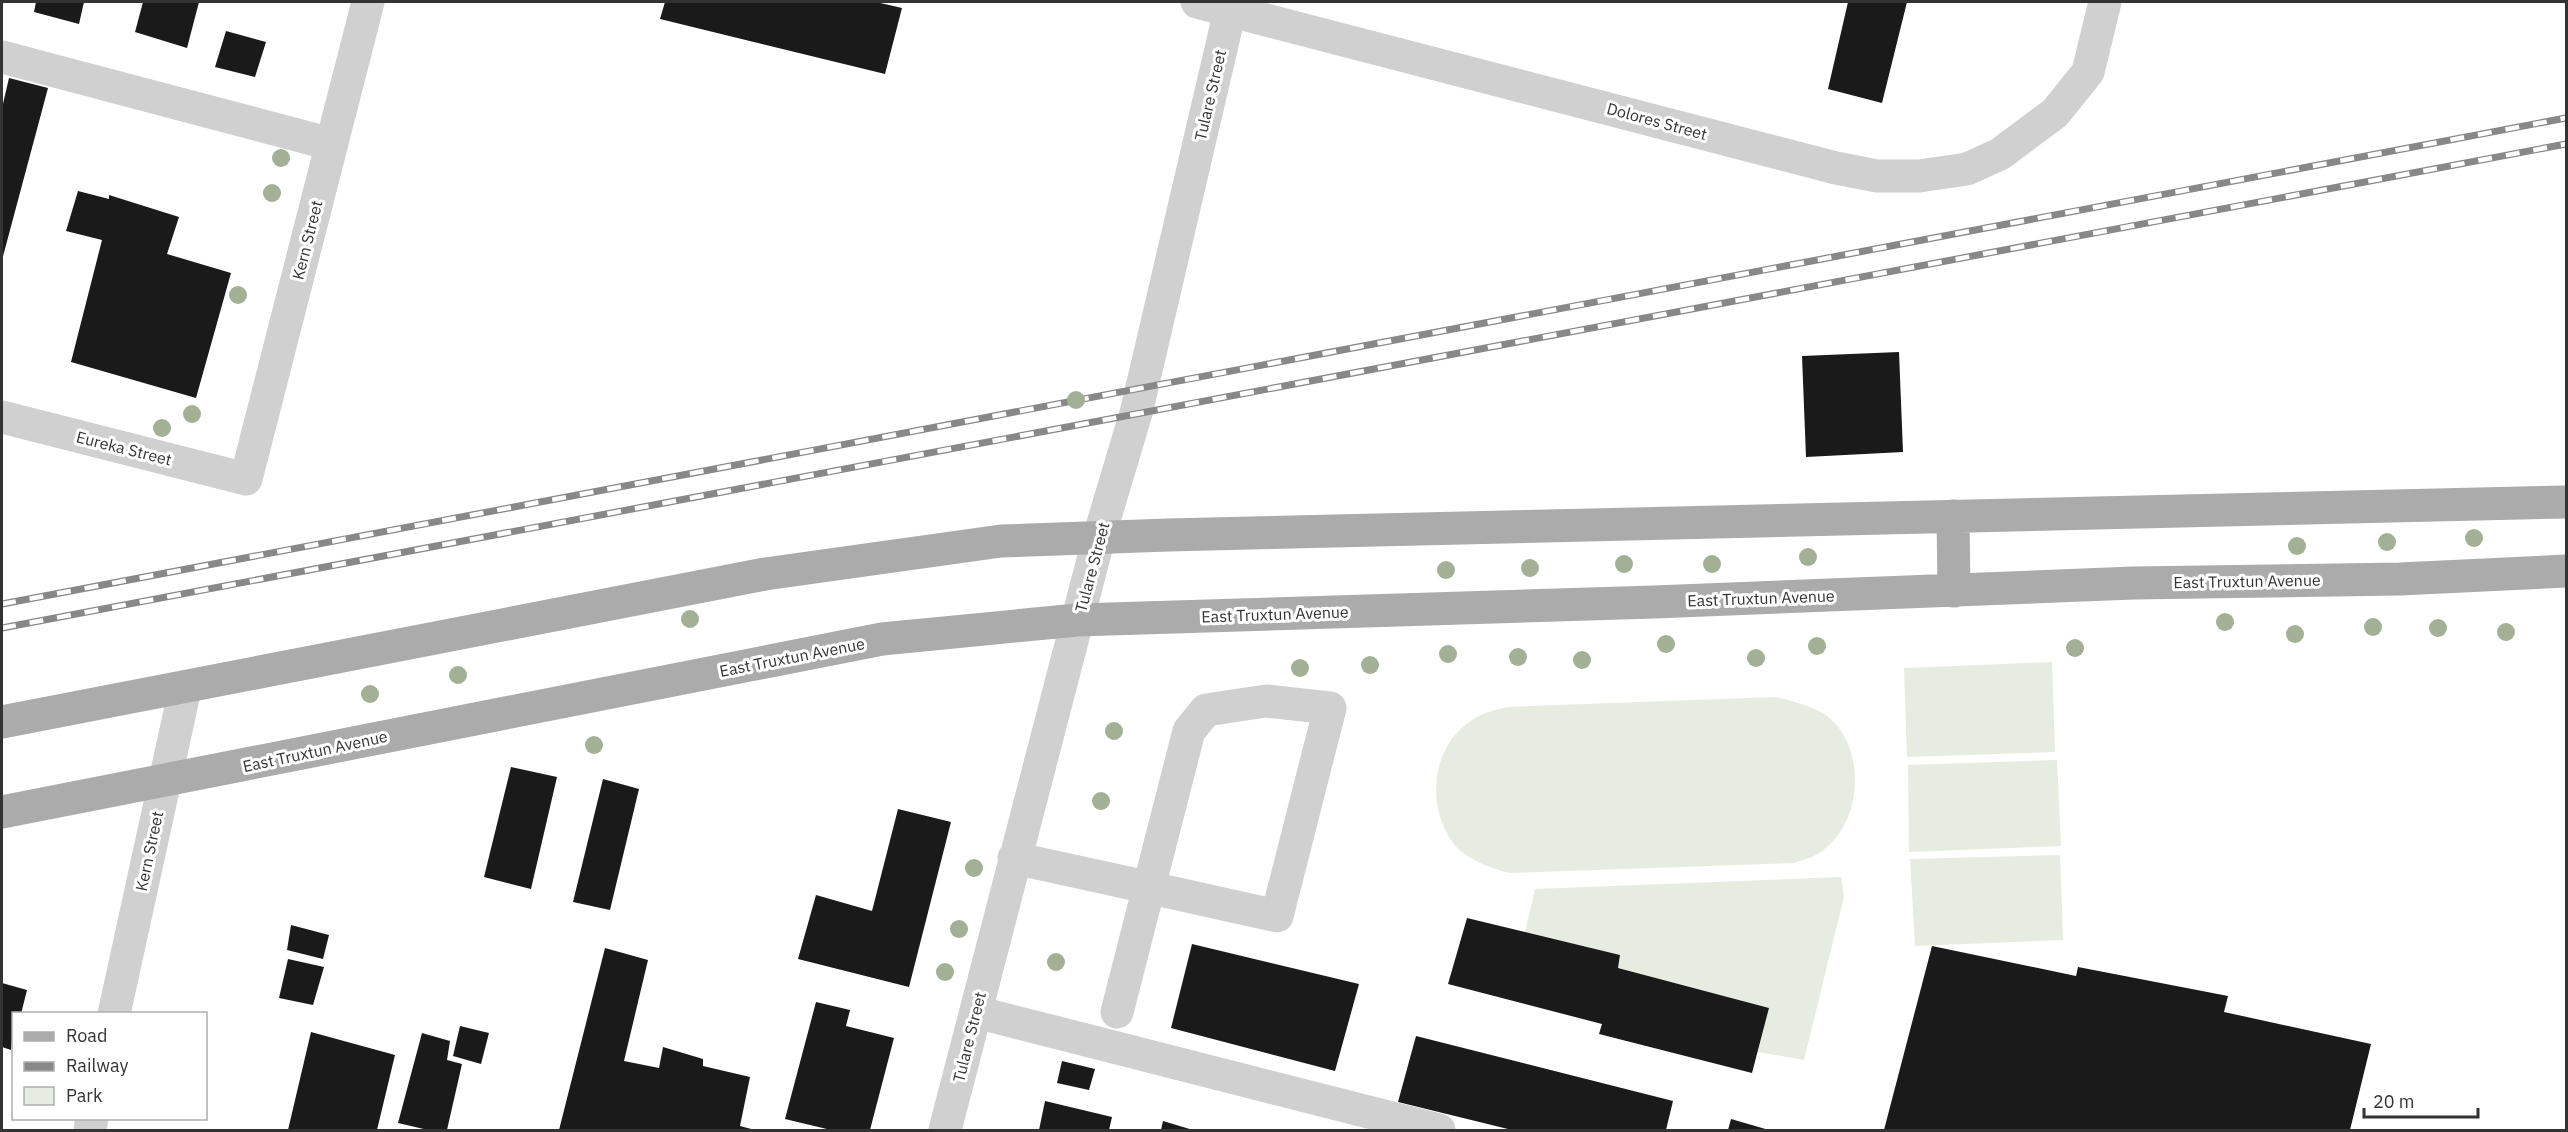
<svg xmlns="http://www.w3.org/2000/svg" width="2568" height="1132" font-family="'IBM Plex Sans',sans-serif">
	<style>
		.green { fill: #e6ecdf }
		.building { fill: #1a1a1a }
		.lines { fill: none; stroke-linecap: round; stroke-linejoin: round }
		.minor { stroke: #d0d0d0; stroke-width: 33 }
		.major { stroke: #ababab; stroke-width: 33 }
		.rail-casing { stroke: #888; stroke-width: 7 }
		.rail { stroke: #fff; stroke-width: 4.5; stroke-dasharray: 14; stroke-linecap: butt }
		.tree { fill: #a2b095 }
		.labels { text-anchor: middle; stroke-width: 6; stroke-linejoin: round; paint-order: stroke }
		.street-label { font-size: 16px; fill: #333; stroke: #fff }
	</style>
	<rect width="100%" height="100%" fill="#fff"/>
	<path class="green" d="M2052,662L2055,752L1907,757L1904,668Z
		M1776,697C1794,702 1818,707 1832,720C1868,756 1861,829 1816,855C1809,859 1801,860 1794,863L1511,873C1491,869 1462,858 1451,840C1426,802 1432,746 1472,720C1482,713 1495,710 1507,707Z
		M2057,760L2061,846L1909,852L1908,765Z
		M2060,855L2063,940L1915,946L1910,859Z
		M1841,877L1844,897L1804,1060L1758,1052L1769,1008L1618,968L1620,955L1525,932L1535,889Z"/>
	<path class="building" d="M36,2H84L79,24L34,12Z
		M143,2H199L187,48L135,32Z
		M665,2H876L902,8L885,74L660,19Z
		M1848,2H1907L1882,103L1828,89Z
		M226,31L266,42L255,77L215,67Z
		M9,78L48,88L2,260V108Z
		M78,191L109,199V195L179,217L167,254L231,273L196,398L71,362L102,240L66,231Z
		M1899,352L1903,452L1806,457L1802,356Z
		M511,767L557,777L531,889L484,877Z
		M603,779L639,789L610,910L573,902Z
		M898,809L951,822L909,987L798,959L816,895L872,911Z
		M1467,918L1620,955L1618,968L1769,1008L1752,1073L1599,1034L1602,1024L1448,984Z
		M291,925L329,935L323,959L287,950Z
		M1192,944L1359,984L1335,1071L1171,1028Z
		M1932,946L2076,976L2078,967L2228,996L2224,1012L2371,1044L2350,1130H1884Z
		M605,948L648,960L624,1061L659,1068L663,1047L703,1059V1066L750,1077L740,1126L755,1130H559Z
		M288,959L324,967L313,1005L279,998Z
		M2,983L27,990L21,1014H14L11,1050L2,1047Z
		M816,1002L850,1010L846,1026L894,1038L870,1130H831L785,1119Z
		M460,1026L489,1033L481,1064L453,1056Z
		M311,1032L395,1055L377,1130H288Z
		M422,1033L450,1041L447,1060L462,1064L447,1130H428L398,1123Z
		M1416,1036L1673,1101L1666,1130H1512L1398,1102Z
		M1062,1061L1095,1069L1089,1090L1057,1083Z
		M1045,1101L1112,1117L1109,1130H1039Z
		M1731,1119L1769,1130H1728Z
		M1163,1121L1193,1130H1161Z"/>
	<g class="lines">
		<path class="minor" d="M1197,2L1836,168L1877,176H1919L1967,169L2000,154L2055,113L2088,72L2105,2
			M2,57L331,144
			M2,417L246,479L368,2
			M1014,858C1102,877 1189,896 1277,916L1330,708L1266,701L1206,710L1189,731L1117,1012
			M976,1012L1439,1130
			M114,1014L185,689
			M90,1130L92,1118
			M945,1130L1099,537L1136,413L1232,2"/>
		<path class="major" d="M1953,516L1954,591
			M2,722L765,574L1001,541L1168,535L2566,502
			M2,812L882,639L1077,620L1654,602L2134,583L2400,579L2566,571"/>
		<defs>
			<path id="rail" d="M2,604L2566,118
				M2,628L2566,144"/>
		</defs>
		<use href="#rail" class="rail-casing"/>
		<use href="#rail" class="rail"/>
	</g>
	<g class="tree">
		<circle cx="281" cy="158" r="9"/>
		<circle cx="272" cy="193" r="9"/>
		<circle cx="238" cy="295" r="9"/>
		<circle cx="1076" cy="400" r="9"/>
		<circle cx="192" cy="414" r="9"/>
		<circle cx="162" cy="428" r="9"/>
		<circle cx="2474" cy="538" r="9"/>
		<circle cx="2387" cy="542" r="9"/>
		<circle cx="2297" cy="546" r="9"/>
		<circle cx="1808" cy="557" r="9"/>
		<circle cx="1624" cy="564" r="9"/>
		<circle cx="1712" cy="564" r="9"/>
		<circle cx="1530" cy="568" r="9"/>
		<circle cx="1446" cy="570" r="9"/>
		<circle cx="690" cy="619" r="9"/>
		<circle cx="2225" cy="622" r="9"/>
		<circle cx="2373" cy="627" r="9"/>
		<circle cx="2438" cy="628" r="9"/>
		<circle cx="2506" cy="632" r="9"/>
		<circle cx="2295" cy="634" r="9"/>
		<circle cx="1666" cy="644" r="9"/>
		<circle cx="1817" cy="646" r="9"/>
		<circle cx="2075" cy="648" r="9"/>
		<circle cx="1448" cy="654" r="9"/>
		<circle cx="1518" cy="657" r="9"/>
		<circle cx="1756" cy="658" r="9"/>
		<circle cx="1582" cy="660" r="9"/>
		<circle cx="1370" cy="665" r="9"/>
		<circle cx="1300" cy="668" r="9"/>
		<circle cx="458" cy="675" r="9"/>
		<circle cx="370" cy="694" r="9"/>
		<circle cx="1114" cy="731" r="9"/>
		<circle cx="594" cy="745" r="9"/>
		<circle cx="1101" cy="801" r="9"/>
		<circle cx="974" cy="868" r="9"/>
		<circle cx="959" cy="929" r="9"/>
		<circle cx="1056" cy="962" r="9"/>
		<circle cx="945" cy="972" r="9"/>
	</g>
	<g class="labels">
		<g class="street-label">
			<text transform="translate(1210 95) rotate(-77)" y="6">Tulare Street</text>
			<text transform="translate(1657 121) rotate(15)" y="6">Dolores Street</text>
			<text transform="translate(307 240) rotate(-76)" y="6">Kern Street</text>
			<text transform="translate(124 448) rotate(14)" y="6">Eureka Street</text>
			<text transform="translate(1092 567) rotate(-75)" y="6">Tulare Street</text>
			<text transform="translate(2247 581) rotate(-1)" y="6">East Truxtun Avenue</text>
			<text transform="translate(1761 598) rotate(-2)" y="6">East Truxtun Avenue</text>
			<text transform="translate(1275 614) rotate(-2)" y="6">East Truxtun Avenue</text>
			<text transform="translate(792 657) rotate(-11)" y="6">East Truxtun Avenue</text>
			<text transform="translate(315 751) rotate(-12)" y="6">East Truxtun Avenue</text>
			<text transform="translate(149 851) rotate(-78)" y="6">Kern Street</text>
			<text transform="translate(969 1037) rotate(-76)" y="6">Tulare Street</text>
		</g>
	</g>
	<rect width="2568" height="1132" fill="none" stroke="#333333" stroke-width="6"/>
	<rect x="12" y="1012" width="195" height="108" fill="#ffffff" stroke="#adadad" stroke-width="1.5"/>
	<rect x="24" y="1032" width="30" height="9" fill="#ababab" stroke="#adadad" stroke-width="1.5"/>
	<text x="66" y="1042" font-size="18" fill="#333333">Road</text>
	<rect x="24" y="1062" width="30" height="9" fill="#888888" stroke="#adadad" stroke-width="1.5"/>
	<text x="66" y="1072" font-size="18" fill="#333333">Railway</text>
	<rect x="24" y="1087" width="30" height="18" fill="#e6ecdf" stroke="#adadad" stroke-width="1.5"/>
	<text x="66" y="1102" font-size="18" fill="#333333">Park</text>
	<path d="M2364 1108v9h114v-9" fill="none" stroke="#333333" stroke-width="3"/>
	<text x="2373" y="1108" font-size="18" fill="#333333" stroke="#ffffff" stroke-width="4.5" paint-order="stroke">20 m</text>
</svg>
